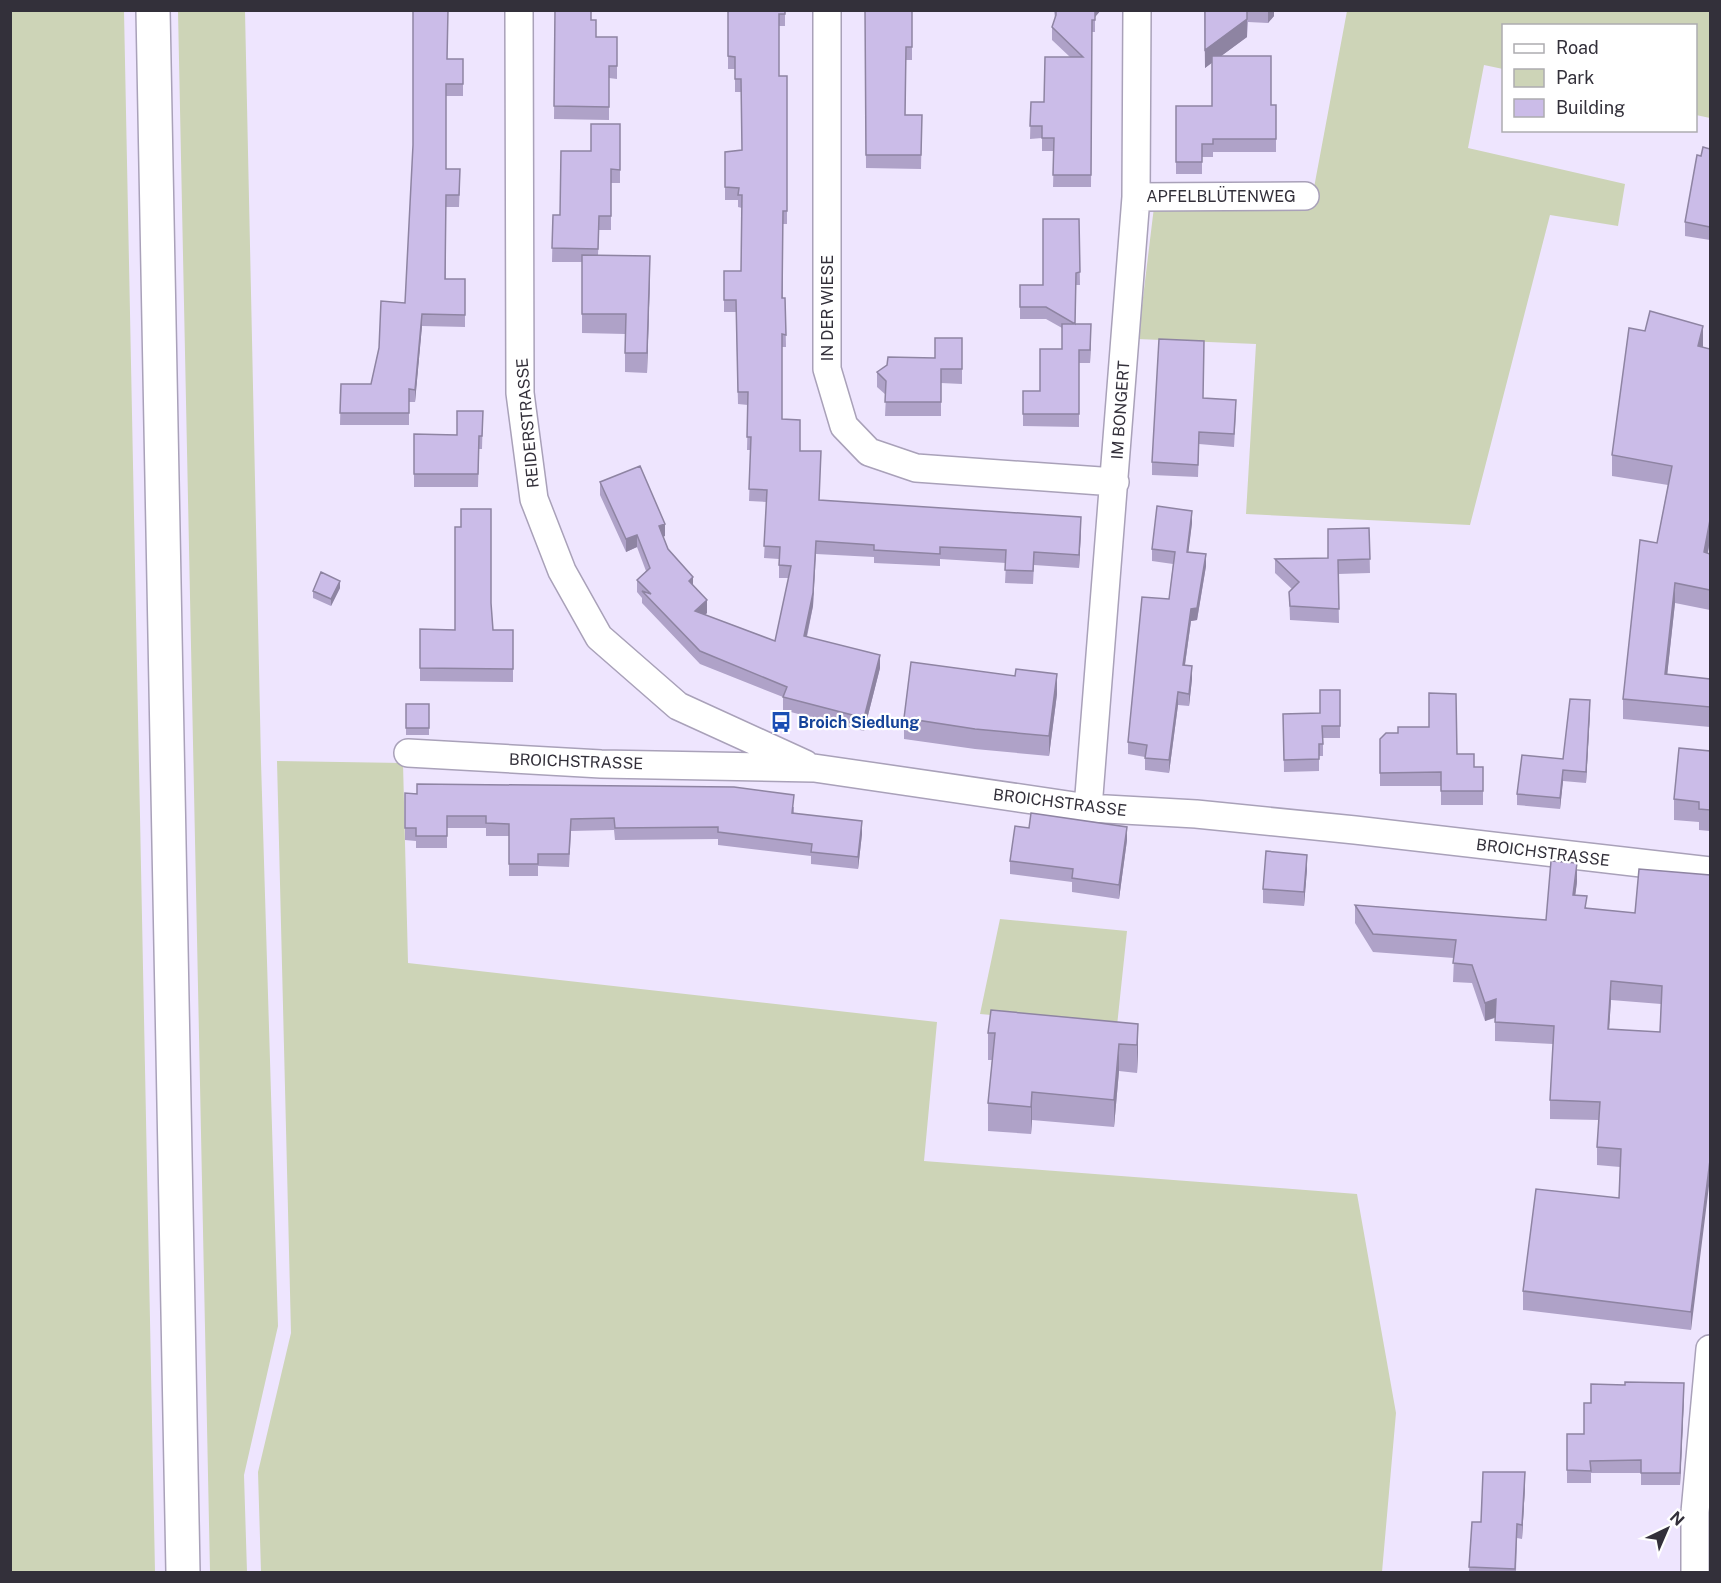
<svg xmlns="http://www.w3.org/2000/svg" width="1721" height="1583" font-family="'Public Sans',sans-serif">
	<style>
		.green { fill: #cdd4b7 }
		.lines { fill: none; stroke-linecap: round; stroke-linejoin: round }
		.minor-casing { stroke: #a9a1b9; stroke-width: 30 }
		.secondary-casing { stroke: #a9a1b9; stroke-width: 36 }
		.minor { stroke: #fff; stroke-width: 27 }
		.secondary { stroke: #fff; stroke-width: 33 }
		.wall { fill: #afa2c8; fill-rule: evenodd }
		.shaded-wall { fill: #8e84a2 }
		.building { fill: #cbbce8; stroke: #8e84a2; stroke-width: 1.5; fill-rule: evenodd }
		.labels { text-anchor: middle; stroke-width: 4.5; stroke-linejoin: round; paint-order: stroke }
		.street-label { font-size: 16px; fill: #33303a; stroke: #fff }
		.transit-label { font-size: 16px; font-weight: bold; fill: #164399; stroke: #fff; text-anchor: start }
	</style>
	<rect width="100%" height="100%" fill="#eee5fe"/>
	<path class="green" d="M11,10L124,11L155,1572H11Z
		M178,11H245L261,762L278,1326L244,1475L247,1572H210Z
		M1347,11H1710V118L1696,115V26H1504L1503,69L1484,65L1468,148L1625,184L1618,226L1550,215L1470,525L1246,514L1256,344L1138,339L1154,207L1310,209Z
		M277,761L403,763L408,963L937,1022L924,1161L1357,1194L1396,1413L1382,1572H261L258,1472L291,1333Z
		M1000,919L1127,931L1117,1026L980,1014Z"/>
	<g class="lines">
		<defs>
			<path id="minor" d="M519,10L520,393L534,499L562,571L599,637L678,706L805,764
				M827,10V369L844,426L869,452L916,468L1115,482
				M1136,197L1305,196
				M408,753L601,764L814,768L1088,808L1196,814L1355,830L1710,871
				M1088,808L1136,197L1137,10
				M1695,1572V1512L1710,1349"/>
			<path id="secondary" d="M153,10L183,1572"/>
		</defs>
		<use href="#minor" class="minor-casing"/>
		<use href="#secondary" class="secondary-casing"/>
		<use href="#minor" class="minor"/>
		<use href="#secondary" class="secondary"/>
	</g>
	<path class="wall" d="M555,10L591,20L596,37H617V79L609,78V120L554,119Z
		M728,10H785V26H779V76H787V224H783V298H785L786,347H782V419L800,451L819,500L1081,529L1079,568L1034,565L1033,584L1005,583L1006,563L940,559V566L874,563V557L816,554L813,606L807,637L880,668L864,731L783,710V697L700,664L642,603V598L637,592V580L646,571L637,547L626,552L600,495V482L665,536L663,537L668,549L693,586L707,613L705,615L775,641L789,578H779V559L764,558L767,502L749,501L751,450H747L748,405L738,404L736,312H724V271H741L742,208L738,207V200H725V152L742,150L741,92H735V69H728Z
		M865,10H912V60H906L905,115H922L921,169L866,168Z
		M1054,10H1101L1095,17V32H1092L1091,187H1053L1054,151H1042V138L1030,139L1031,102H1044L1070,57L1052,40V27L1055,18Z
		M1204,10H1274V16L1268,23L1248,22L1247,37L1221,56L1271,105H1276V152H1213V157H1202V174H1176V106H1212V62L1205,68Z
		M447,59H463V96H446V169L460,181L459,207H446V279H465V327L422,326L415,402H409V425H340L341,384H371L379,348L405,303Z
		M620,124V183H611V230H599L598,255L650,275L647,373L625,372V334L582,333V262H552L553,215H560L591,151Z
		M1710,149V240L1685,236V222L1701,156Z
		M1079,219L1080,285H1076L1075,324L1091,337L1090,363H1079V427L1023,426V391H1040L1062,349V328L1046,319H1020V285H1043Z
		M1645,331L1710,349V541L1708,553L1710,554V610L1675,603L1667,675L1710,679V727L1623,719V699L1657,543L1668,485L1612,476V455Z
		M962,338V384L941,383V416H885L886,395L877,387V372L935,358Z
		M1203,398L1236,412L1234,447L1199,444L1198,477L1152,475V462Z
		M483,411L482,449H479L478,487H414V434L457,435Z
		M1192,523L1188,552L1206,566L1197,620L1191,621L1185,665L1192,679L1189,706L1178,705L1169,773L1145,770V757L1128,754V742L1169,599L1173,564L1152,561V549Z
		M1369,528L1370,573L1338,574L1339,623L1290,620L1289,592L1292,589L1275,573V559L1328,558Z
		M340,588L331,606L313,598V591Z
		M491,604L493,630H513V682L420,681V629L455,630Z
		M1340,690V738H1323V756H1319V771L1284,772L1283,714L1320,713Z
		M1057,694L1049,756L975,749L904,739V718Z
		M406,704H429V735H406Z
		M1590,711L1586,783L1563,781L1560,809L1517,805V794L1563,759Z
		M1380,739L1457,754L1474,767H1483V805H1441V786H1380Z
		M1710,751V831L1699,830V822L1674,820V799Z
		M405,793L794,807V813L862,834L858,869L811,864V856L718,845V839L615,840L614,830L571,831L569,867L538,866V876H509V836H486V828H447V848H416V841L405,840Z
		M1029,828L1127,840L1119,899L1072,892V882L1010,874V861Z
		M1307,869L1304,906L1263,903V889Z
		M1710,875L1691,1330L1523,1310V1291L1619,1198L1620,1167L1597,1165V1147L1599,1120L1550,1119V1100L1553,1044L1495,1041V1018L1485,1021L1472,983L1453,982L1454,958L1373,952L1355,923V905L1546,920L1577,882L1575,895L1587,908L1635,913ZM1611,1000L1661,1004L1660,1032L1609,1029Z
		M1138,1024V1052L1137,1073L1119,1071L1114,1127L1032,1120L1031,1134L988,1131V1103L992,1060H988V1033Z
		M1684,1396L1680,1485H1641V1473H1591V1483H1567V1434H1584L1591,1403Z
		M1525,1486L1522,1539L1517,1538L1516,1572H1469L1472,1522H1481Z"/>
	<path class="shaded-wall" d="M1095,10H1101L1095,17Z
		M1247,10V37L1205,68V50Z
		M1268,10H1274V16L1268,23Z
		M650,256V275L647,373V353Z
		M422,314V326L415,402V390Z
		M1091,324V337L1090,363V350Z
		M1703,326V346L1698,366V346Z
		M1192,511V523L1187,564V552Z
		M1081,517V529L1079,568V555Z
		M1710,520V540L1704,573V552Z
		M665,524V536L659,538V526Z
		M637,535V547L626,552V539Z
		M816,541L813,606L804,648V636Z
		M1206,554V566L1197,620L1191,621L1183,678V665L1191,609Z
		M693,577V589L689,581Z
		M340,581V588L331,606V599Z
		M1675,583V603L1665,695V674Z
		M707,600V613L695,623V611Z
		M880,655V668L864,731V718Z
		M1192,666V679L1189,706V694Z
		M1057,674V694L1049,756V736Z
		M1178,692V705L1169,773V760Z
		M1590,700V711L1586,783V772Z
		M1563,770V781L1560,809V798Z
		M862,821V834L858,869V857Z
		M1127,827V840L1119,899V885Z
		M1307,855V869L1304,906V892Z
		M1577,863V882L1573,913V895Z
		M1611,981V1000L1608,1047V1029Z
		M1496,999V1017L1485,1021V1003Z
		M1138,1024V1052L1137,1073V1045Z
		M1119,1044V1071L1114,1127V1100Z
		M1032,1092V1120L1031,1134V1107Z
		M1710,1160V1178L1691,1330V1312Z
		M1684,1383V1396L1680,1485V1473Z
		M1525,1472V1486L1522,1539V1525Z"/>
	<path class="building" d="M413,10H448L447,59H463V84H446V169H460L459,195H446L445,279H465V315L422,314L415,390L409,389V413H340L341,384H371L379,348L381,301L405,303L413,145Z
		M555,10H591V20H596V37H617V66H609V107L554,106Z
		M728,10H785V14H779V76H787V211H783L782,298H785L786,335L782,334V419L800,420V451H821L819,500L1081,517L1079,555L1034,552L1033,571L1005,570L1006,550L940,547V554L874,550V545L816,541L813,593L804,636L880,655L864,718L783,697L787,687L700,651L642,591L651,594L637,580L650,568L637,535L626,539L600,482L640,466L665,524L659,526L668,549L693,577L689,581L707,600L695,611L775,641L791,566L779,565L780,547L764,546L767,490L749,489L751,437H747L748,392H738L736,300H724V271H741L742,195H738L739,188L725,187V152L742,150L741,79H735V57L728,56Z
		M865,10H912V47H906L905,115H922L921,155H866Z
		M1056,10H1095V20H1092L1091,175H1053L1054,138H1042V126H1030L1031,102H1044L1045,57H1083L1052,27L1056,15Z
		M1205,10H1247V19L1205,50Z
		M1212,56H1271V105H1276V139H1213V144H1202V162H1176V106H1212Z
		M591,124H620V170L611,169V216H599L598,249L552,248L553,215H560L561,151H591Z
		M1703,147L1710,149V227L1685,222L1697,155L1701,156Z
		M1043,219H1079L1080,272L1076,273L1075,324L1046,307H1020V285H1043Z
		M582,255L650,256L647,353H625L626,314H582Z
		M1650,311L1703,326L1698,346L1710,349V520L1704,552L1710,554V590L1675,583L1665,674L1710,679V707L1623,699L1640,540L1657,543L1672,466L1612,455L1629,328L1645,331Z
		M1062,324H1091L1090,350H1079V414H1023V391H1040V349H1062Z
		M935,338H962V369H941V402H885L886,381L877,372L887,365L888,357L935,358Z
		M1159,339L1204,341L1203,398L1236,400L1234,434L1199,432L1198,465L1152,462Z
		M457,411H483L482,436H479L478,474H414V434L457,435Z
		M1157,506L1192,511L1187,552L1206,554L1197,608L1191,609L1183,665L1192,666L1189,694L1178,692L1169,760L1145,758L1147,745L1128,742L1142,597L1169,599L1175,552L1152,549Z
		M461,509H491V603L493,630H513V669L420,668V629L455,630V527H461Z
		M1369,528L1370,559L1338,560L1339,609L1290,606L1289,592L1299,582L1275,559L1328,558V529Z
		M321,572L340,581L331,599L313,591Z
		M911,662L1015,676L1016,669L1057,674L1049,736L975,729L904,718Z
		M1320,690H1340V726H1322L1323,744H1319V759L1284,760L1283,714L1320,713Z
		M1429,693L1456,694L1457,754H1474V767H1483V791H1441V772L1380,773V739L1386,733H1398V727H1429Z
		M1570,699L1590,700L1586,772L1563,770L1560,798L1517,794L1522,755L1563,759Z
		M406,704H429V728H406Z
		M1679,748L1710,751V810L1699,809V802L1674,799Z
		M417,784L734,787L794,795L792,813L862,821L858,857L811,852L812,844L718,832V827L615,828L614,818L571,819L569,854H538V864H509V824L486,823V816H447V836H416V828H405V793L417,794Z
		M1031,813L1127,827L1119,885L1072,878L1073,869L1010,861L1015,826L1029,828Z
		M1266,851L1307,855L1304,892L1263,889Z
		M1551,861L1577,863L1573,895L1587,896L1585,908L1635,913L1639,869L1710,875V1160L1691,1312L1523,1291L1536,1189L1619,1198L1621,1149L1597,1147L1600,1102L1550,1100L1554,1026L1495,1022L1496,999L1485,1003L1472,965L1453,963L1456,940L1373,934L1355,905L1546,920ZM1611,981L1662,986L1660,1032L1608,1029Z
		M991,1010L1138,1024L1137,1045L1119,1044L1114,1100L1032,1092L1031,1107L988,1103L995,1033H988Z
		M1625,1382L1684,1383L1680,1473H1641V1460L1590,1461L1591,1471L1567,1470V1434H1584V1403H1591V1384L1625,1385Z
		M1483,1472H1525L1522,1525L1517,1524L1515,1569L1469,1567L1472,1522H1481Z"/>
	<defs>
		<symbol id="bus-bare" viewBox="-9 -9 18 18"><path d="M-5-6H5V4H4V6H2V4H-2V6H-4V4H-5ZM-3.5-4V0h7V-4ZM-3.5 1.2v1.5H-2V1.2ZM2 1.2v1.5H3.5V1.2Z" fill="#1a4fb4" stroke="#fff" stroke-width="2.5" paint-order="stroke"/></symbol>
	</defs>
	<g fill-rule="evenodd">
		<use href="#bus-bare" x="766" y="707" width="30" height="30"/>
	</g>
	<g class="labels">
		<g class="street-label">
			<text x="1221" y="202">APFELBLÜTENWEG</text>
			<text transform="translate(827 308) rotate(-90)" y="6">IN DER WIESE</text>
			<text transform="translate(1120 410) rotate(-86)" y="6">IM BONGERT</text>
			<text transform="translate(527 423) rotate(-95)" y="6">REIDERSTRASSE</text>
			<text transform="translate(576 761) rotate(2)" y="6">BROICHSTRASSE</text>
			<text transform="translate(1060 802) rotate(7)" y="6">BROICHSTRASSE</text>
			<text transform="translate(1543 852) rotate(7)" y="6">BROICHSTRASSE</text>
		</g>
		<g class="transit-label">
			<text x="798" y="728">Broich Siedlung</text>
		</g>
	</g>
	<rect width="1721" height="1583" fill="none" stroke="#33303a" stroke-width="24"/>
	<rect x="1502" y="24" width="195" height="108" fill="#ffffff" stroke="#adacb0" stroke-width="1.5"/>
	<rect x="1514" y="44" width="30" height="9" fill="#ffffff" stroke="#adacb0" stroke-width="1.5"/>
	<text x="1556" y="54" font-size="18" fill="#33303a">Road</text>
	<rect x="1514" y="69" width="30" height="18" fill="#cdd4b7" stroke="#adacb0" stroke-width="1.5"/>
	<text x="1556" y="84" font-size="18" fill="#33303a">Park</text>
	<rect x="1514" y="99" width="30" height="18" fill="#cbbce8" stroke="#adacb0" stroke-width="1.5"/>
	<text x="1556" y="114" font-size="18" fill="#33303a">Building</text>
	<g transform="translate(1667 1529) rotate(44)" stroke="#ffffff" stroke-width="4.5" paint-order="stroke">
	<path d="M0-4.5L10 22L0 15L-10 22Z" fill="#33303a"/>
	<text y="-9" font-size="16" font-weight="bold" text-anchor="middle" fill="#33303a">N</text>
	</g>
</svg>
